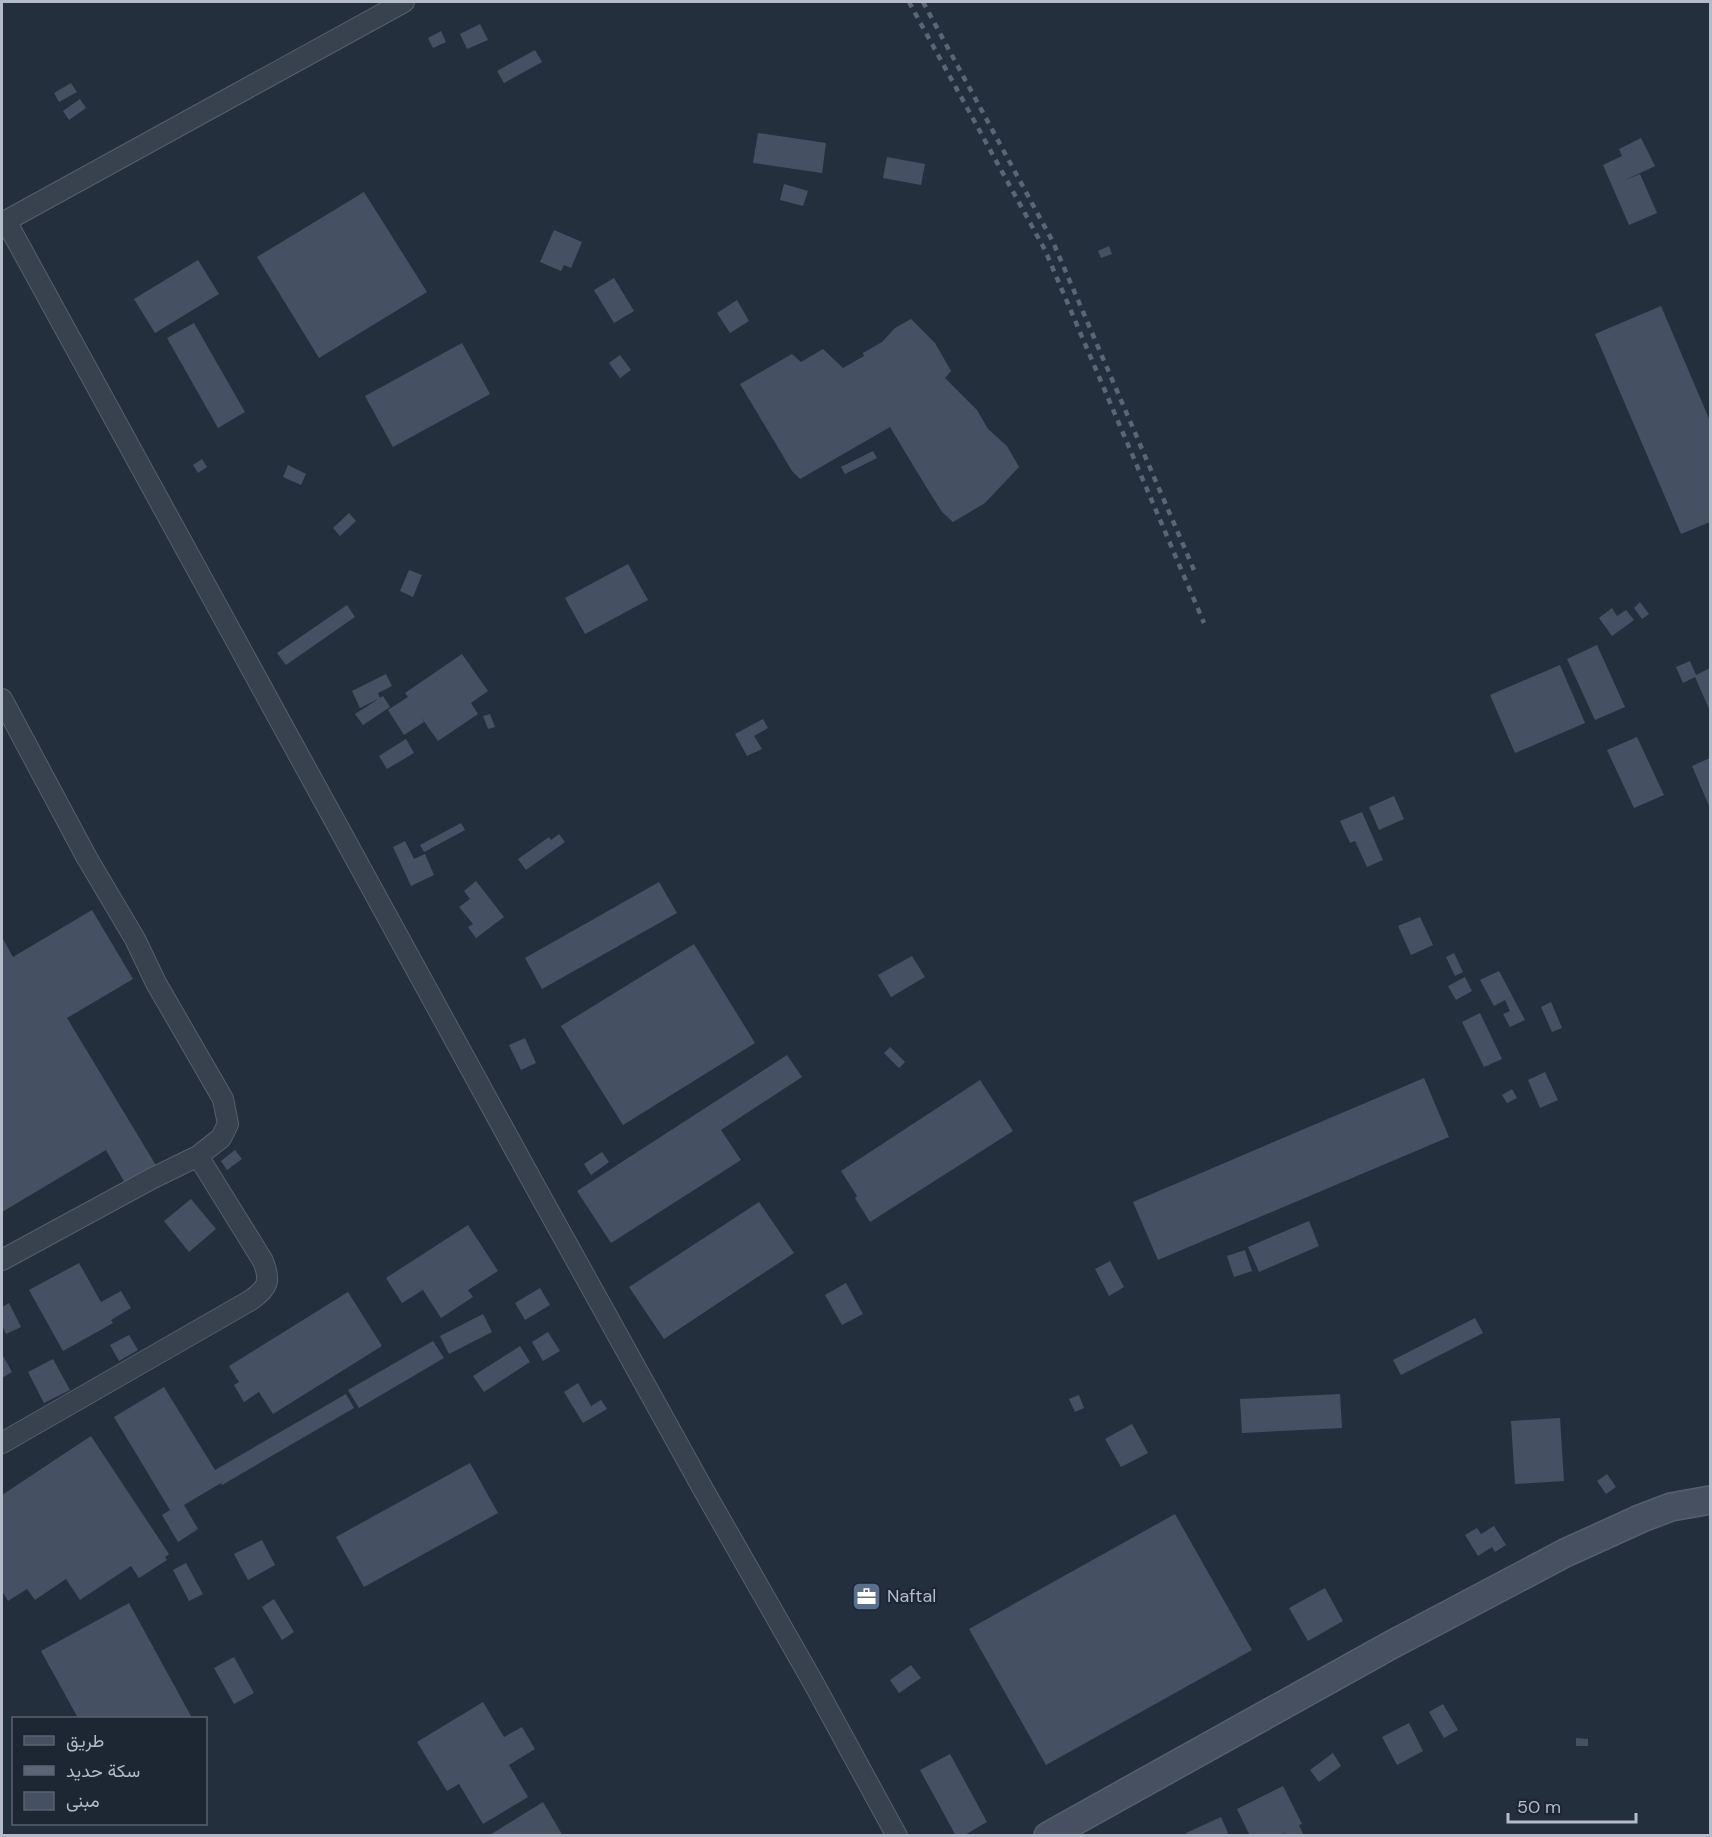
<svg xmlns="http://www.w3.org/2000/svg" width="1712" height="1837" font-family="'DM Sans',Vazirmatn,sans-serif">
	<style>
		.building { fill: #455162 }
		.lines { fill: none; stroke-linecap: round; stroke-linejoin: round }
		.street-casing { stroke: #565f6c; stroke-width: 22 }
		.secondary-casing { stroke: #565f6c; stroke-width: 30 }
		.street { stroke: #38414e; stroke-width: 20 }
		.secondary { stroke: #465061; stroke-width: 27 }
		.rail { stroke: #5a6575; stroke-width: 4.5; stroke-dasharray: 6 6; stroke-linecap: butt }
		.labels { text-anchor: middle; stroke-width: 4.5; stroke-linejoin: round; paint-order: stroke }
		.poi-label { font-size: 18px; fill: #b4bcc9; stroke: #1d2633; text-anchor: start }
	</style>
	<rect width="100%" height="100%" fill="#242f3e"/>
	<path class="building" d="M480,24L488,40L467,49L460,34Z
		M441,31L446,42L433,48L428,38Z
		M535,50L542,62L504,83L497,71Z
		M71,83L77,92L59,102L54,93Z
		M80,99L86,108L69,120L63,111Z
		M758,133L826,143L822,173L753,163Z
		M1641,138L1655,166L1623,181L1640,174L1657,213L1629,225L1603,165L1622,156L1619,149Z
		M887,157L925,164L921,185L883,178Z
		M784,184L808,191L803,206L780,200Z
		M364,192L427,292L319,358L257,257Z
		M554,230L582,242L571,268L564,265L561,271L540,262Z
		M1109,246L1112,254L1101,258L1098,251Z
		M198,260L219,294L155,333L134,299Z
		M614,278L634,311L614,323L594,290Z
		M737,300L749,321L730,333L717,313Z
		M1661,306L1710,421V522L1681,534L1595,334Z
		M911,319L935,343L951,371L945,378L977,410L988,429L1007,446L1019,467L985,503L953,522L942,512L925,485L890,427L800,479L792,471L740,384L792,354L801,362L823,349L843,368L864,356L863,353L882,342L895,328Z
		M194,323L245,412L218,428L167,338Z
		M462,343L490,394L393,447L365,396Z
		M620,355L631,370L620,378L609,363Z
		M873,451L877,458L845,474L841,467Z
		M202,459L207,467L198,473L193,465Z
		M288,465L306,474L301,485L283,477Z
		M349,513L356,521L340,536L333,528Z
		M628,564L648,600L585,634L565,598Z
		M409,570L422,575L413,597L400,591Z
		M1640,602L1649,614L1642,619L1634,608Z
		M347,605L355,617L286,665L277,653Z
		M1612,608L1617,616L1626,610L1634,620L1612,636L1599,618Z
		M1597,645L1625,707L1595,720L1567,659Z
		M462,654L488,691L471,703L478,714L438,741L421,717L424,722L404,735L388,710L408,697L405,693Z
		M1690,661L1696,675L1710,668V711L1695,677L1683,683L1676,667Z
		M1560,665L1585,723L1515,753L1490,695Z
		M386,674L392,686L378,693L380,698L360,708L352,691Z
		M383,696L390,707L363,725L355,714Z
		M490,714L495,727L488,729L483,716Z
		M763,719L768,728L754,736L762,749L747,756L735,734Z
		M1637,737L1664,795L1634,808L1607,750Z
		M406,739L414,753L387,769L379,756Z
		M1710,758V808L1692,766Z
		M1394,796L1404,819L1379,830L1369,807Z
		M1362,812L1383,860L1367,867L1355,841L1350,843L1340,821Z
		M461,823L465,830L424,852L420,845Z
		M559,834L565,842L526,870L518,859L549,837L551,840Z
		M405,841L414,859L425,854L434,875L411,886L393,847Z
		M476,881L504,917L476,938L468,927L473,924L459,907L470,899L464,891Z
		M659,882L677,913L542,989L525,958Z
		M92,910L133,979L67,1018L160,1172L129,1190L106,1150L2,1212V937L13,957Z
		M1420,917L1433,945L1411,955L1398,926Z
		M694,944L755,1043L623,1125L561,1026Z
		M1454,953L1463,972L1455,976L1446,957Z
		M912,956L925,977L891,997L878,975Z
		M1499,971L1525,1020L1510,1027L1503,1014L1510,1011L1505,1000L1494,1006L1480,980Z
		M1465,977L1472,991L1456,1000L1448,986Z
		M1551,1002L1562,1028L1552,1032L1541,1007Z
		M1480,1013L1502,1059L1484,1067L1462,1022Z
		M525,1038L536,1063L521,1070L509,1045Z
		M890,1047L905,1062L899,1068L884,1053Z
		M787,1055L802,1077L721,1130L741,1160L611,1243L577,1191Z
		M1545,1072L1558,1100L1540,1108L1528,1080Z
		M1424,1078L1449,1137L1158,1260L1133,1202Z
		M980,1080L1013,1131L870,1222L855,1198L857,1196L841,1171Z
		M1512,1089L1517,1098L1507,1103L1502,1095Z
		M235,1150L242,1159L227,1170L221,1161Z
		M602,1152L609,1162L591,1175L584,1164Z
		M191,1199L216,1229L189,1252L164,1221Z
		M759,1202L794,1253L664,1339L629,1287Z
		M1309,1221L1319,1246L1259,1272L1248,1247Z
		M468,1225L498,1271L468,1290L473,1297L441,1318L423,1290L402,1303L386,1278Z
		M1245,1250L1252,1271L1234,1277L1227,1256Z
		M1110,1261L1124,1287L1109,1296L1095,1269Z
		M79,1263L101,1302L121,1291L131,1308L111,1320L113,1323L63,1351L29,1290Z
		M846,1283L863,1314L842,1325L825,1295Z
		M540,1288L550,1305L525,1320L515,1303Z
		M348,1292L382,1346L273,1414L259,1392L244,1402L234,1385L239,1382L229,1366Z
		M9,1303L21,1327L6,1334L2,1325V1307Z
		M483,1314L492,1332L449,1354L440,1336Z
		M1475,1318L1483,1333L1401,1375L1393,1360Z
		M548,1332L560,1351L543,1361L532,1342Z
		M129,1335L138,1350L119,1361L110,1345Z
		M433,1341L444,1358L359,1408L348,1390Z
		M520,1346L530,1362L484,1392L473,1376Z
		M2,1354L12,1372L2,1378Z
		M53,1359L70,1390L44,1403L28,1372Z
		M578,1383L591,1406L601,1400L607,1409L583,1423L564,1392Z
		M164,1387L215,1470L346,1394L354,1408L222,1485L221,1483L184,1505L198,1529L178,1542L162,1515L170,1510L114,1417Z
		M1340,1394L1342,1428L1242,1433L1240,1399Z
		M1079,1395L1084,1408L1075,1412L1069,1399Z
		M1560,1418L1564,1481L1515,1484L1511,1421Z
		M1132,1424L1148,1453L1121,1467L1105,1439Z
		M91,1436L169,1554L165,1557L167,1560L139,1578L131,1566L80,1600L66,1579L35,1600L27,1589L8,1601L2,1591V1495Z
		M470,1463L498,1513L364,1587L336,1537Z
		M1607,1474L1616,1487L1606,1494L1597,1481Z
		M1175,1514L1252,1650L1046,1765L969,1629Z
		M1494,1526L1506,1545L1495,1552L1492,1547L1478,1556L1465,1535L1477,1528L1481,1534Z
		M262,1540L275,1565L248,1580L234,1554Z
		M186,1563L203,1594L189,1601L173,1570Z
		M1325,1588L1343,1621L1308,1641L1289,1608Z
		M274,1599L294,1632L282,1640L262,1607Z
		M129,1603L192,1718H78L41,1651Z
		M234,1657L254,1693L234,1704L214,1668Z
		M911,1665L921,1678L899,1693L890,1680Z
		M483,1702L504,1737L522,1727L535,1749L509,1765L528,1797L483,1824L459,1784L447,1791L417,1742Z
		M1443,1704L1458,1730L1444,1738L1429,1712Z
		M1409,1723L1423,1751L1397,1765L1382,1737Z
		M1576,1738L1588,1739V1746H1576Z
		M1333,1753L1341,1766L1319,1782L1310,1770Z
		M950,1754L987,1822L963,1836H956L920,1770Z
		M1283,1786L1302,1824L1299,1825L1304,1836H1280L1288,1831L1278,1836H1250L1237,1809Z
		M543,1802L563,1836H488Z
		M1221,1817L1228,1833L1222,1836H1187L1186,1833Z"/>
	<g class="lines">
		<defs>
			<path id="street" d="M6,221L536,1188L703,1489L813,1682L897,1836
				M2,223L404,2
				M2,699L87,858L135,939L156,983L223,1099L228,1124L221,1138L198,1156L151,1179L2,1260
				M2,1443L251,1300C268,1288 271,1281 263,1261L198,1156"/>
			<path id="secondary" d="M1048,1836L1391,1645L1565,1553L1642,1518L1671,1507L1710,1500"/>
		</defs>
		<use href="#street" class="street-casing"/>
		<use href="#secondary" class="secondary-casing"/>
		<use href="#street" class="street"/>
		<use href="#secondary" class="secondary"/>
		<path class="rail" d="M909,2L1045,250L1204,623
			M923,2L1053,242L1194,570"/>
	</g>
	<defs>
		<symbol id="office-square" viewBox="-11 -11 22 22"><rect x="-9" y="-9" width="18" height="18" rx="4" fill="#5c6f8a" stroke="#1d2633"/><path d="M-6-3h4V-5.5h4V-3h4V5H-6ZM-1-4.5V-3h2v-1.5ZM-6 0V1H6V0Z" fill="#fff"/></symbol>
	</defs>
	<g fill-rule="evenodd">
		<use href="#office-square" x="850" y="1580" width="33" height="33"/>
	</g>
	<g class="labels">
		<g class="poi-label">
			<text x="887" y="1602">Naftal</text>
		</g>
	</g>
	<rect width="1712" height="1837" fill="none" stroke="#b4bcc9" stroke-width="6"/>
	<rect x="12" y="1717" width="195" height="108" fill="#1d2633" stroke="#59626f" stroke-width="1.5"/>
	<rect x="24" y="1736" width="30" height="9" fill="#465061" stroke="#59626f" stroke-width="1.5"/>
	<text x="66" y="1747" font-size="18" fill="#b4bcc9">طريق</text>
	<rect x="24" y="1766" width="30" height="9" fill="#5a6575" stroke="#59626f" stroke-width="1.5"/>
	<text x="66" y="1777" font-size="18" fill="#b4bcc9">سكة حديد</text>
	<rect x="24" y="1792" width="30" height="18" fill="#455162" stroke="#59626f" stroke-width="1.5"/>
	<text x="66" y="1807" font-size="18" fill="#b4bcc9">مبنى</text>
	<path d="M1508 1813v9h128v-9" fill="none" stroke="#b4bcc9" stroke-width="3"/>
	<text x="1517" y="1813" font-size="18" fill="#b4bcc9" stroke="#1d2633" stroke-width="4.5" paint-order="stroke">50 m</text>
</svg>
